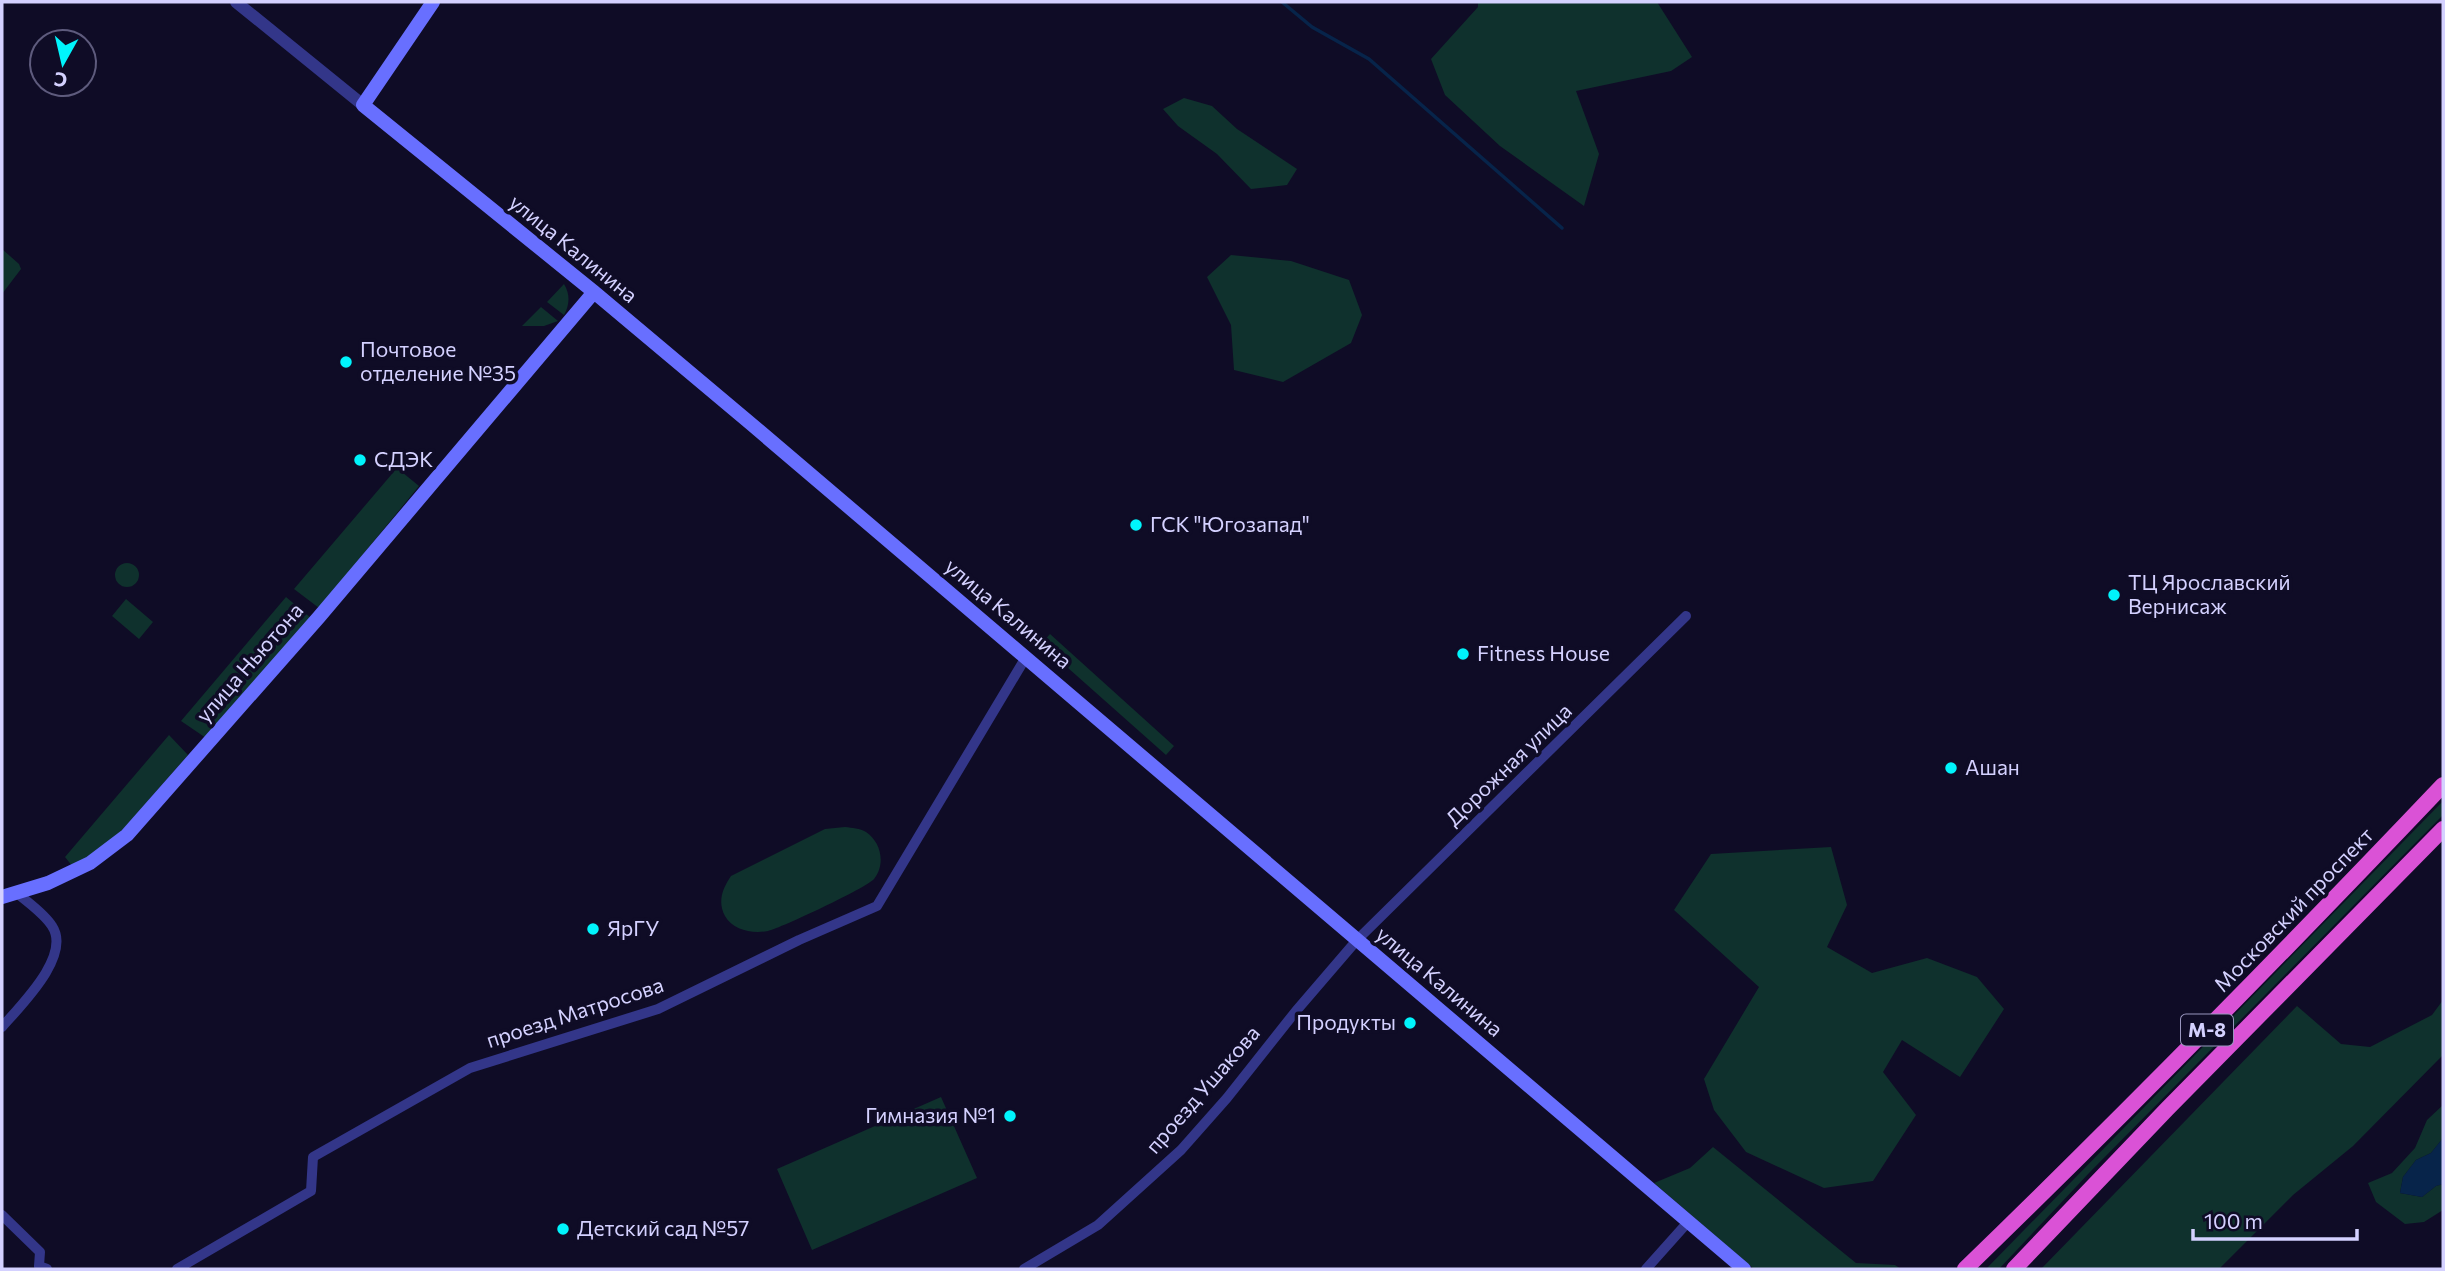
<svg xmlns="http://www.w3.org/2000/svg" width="2445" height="1271" font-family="Commissioner,sans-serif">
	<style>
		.green { fill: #0f312d }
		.water { fill: #07244a }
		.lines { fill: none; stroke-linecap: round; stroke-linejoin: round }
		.stream { stroke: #07244a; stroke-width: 3.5 }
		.minor { stroke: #333689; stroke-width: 10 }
		.tertiary { stroke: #333689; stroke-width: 12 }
		.secondary { stroke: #686fff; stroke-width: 14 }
		.trunk { stroke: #da52d6; stroke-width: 16 }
		.poi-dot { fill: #00f4fc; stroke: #0f0c26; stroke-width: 2.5 }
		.labels { text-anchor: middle; stroke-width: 7; stroke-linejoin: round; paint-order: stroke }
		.shield { fill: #0f0c26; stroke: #9996be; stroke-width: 2 }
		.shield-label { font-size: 19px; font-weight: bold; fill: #d4d1ff }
		.street-label { font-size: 21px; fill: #d4d1ff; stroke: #0f0c26 }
		.poi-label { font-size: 21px; fill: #d4d1ff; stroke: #0f0c26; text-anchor: start }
	</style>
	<rect width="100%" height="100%" fill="#0f0c26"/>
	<path class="green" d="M1478,2H1657L1692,57L1671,71L1576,91L1599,154L1584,206L1500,146L1445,95L1431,59L1478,7Z
		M1184,98L1212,106L1237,129L1297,169L1287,185L1251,189L1217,154L1178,126L1163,109Z
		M2,249L19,264L21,269L2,294Z
		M1231,255L1291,261L1349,280L1362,315L1351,343L1283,382L1234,370L1231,325L1207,277Z
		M564,284C570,294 570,304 564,315L547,302Z
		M541,307L558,321L544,326H522Z
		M397,468L419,486L319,608L294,589Z
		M115 575a12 12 0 1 1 24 0a12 12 0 1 1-24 0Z
		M286,597L311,618L206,738L181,721Z
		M126,599L153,622L139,639L112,616Z
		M1050,634L1174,746L1166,755L1041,644Z
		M169,735L188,755L117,836L73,867L65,857Z
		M2443,801V815L2090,1172L1999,1269H1986Z
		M845,827C852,828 860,828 866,832C881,842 886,864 874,879C866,888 781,928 768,931C752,934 733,930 725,916C717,901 723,888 731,876L825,829Z
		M1831,847L1847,905L1827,947L1872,973L1927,958L1977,977L2004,1009L1960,1077L1902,1040L1883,1072L1916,1115L1873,1181L1824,1188L1746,1152L1714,1110L1704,1079L1759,987L1674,910L1711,854Z
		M2443,1000V1055L2353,1146L2293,1195L2219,1269H2041L2297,1006L2341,1044L2370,1047L2432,1015Z
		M941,1097L977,1178L812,1250L777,1169Z
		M2443,1105V1138L2431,1153L2416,1160L2403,1177L2400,1193L2422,1197L2436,1186L2443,1184V1210L2424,1222L2405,1224L2376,1202L2368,1183L2392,1173L2415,1148L2427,1120Z
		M1713,1147L1856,1263L1895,1265L1901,1269H1754L1654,1183L1690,1168Z"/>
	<path class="water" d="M2443,1138V1184L2436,1186L2422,1197L2400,1193L2403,1177L2416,1160L2431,1153Z"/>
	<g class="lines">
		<path class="stream" d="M1282,2L1312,27L1369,59L1562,228"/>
		<path class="minor" d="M2,1027C20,1006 72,956 52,926C44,913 27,902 16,892
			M2,1215L40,1252L39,1266L47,1269
			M177,1269L311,1191L313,1157L470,1068L658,1009L799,940L877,906L1026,657
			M1024,1269L1098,1225L1181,1150L1227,1098L1296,1011L1357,940L1686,616
			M1646,1269L1688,1222"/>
		<path class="tertiary" d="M236,2L363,105"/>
		<path class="secondary" d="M433,2L363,105L594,292L750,423L1744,1269
			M2,897L48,883L90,863L127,835L319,617L594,292"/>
		<path class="trunk" d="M1965,1269C2128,1111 2287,949 2443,785
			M2014,1269L2167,1109L2443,829"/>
	</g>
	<g class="poi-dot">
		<circle cx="346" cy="362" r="7"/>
		<circle cx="360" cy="460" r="7"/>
		<circle cx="1136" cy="525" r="7"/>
		<circle cx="2114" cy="595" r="7"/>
		<circle cx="1463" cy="654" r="7"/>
		<circle cx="1951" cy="768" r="7"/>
		<circle cx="593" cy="929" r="7"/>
		<circle cx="1410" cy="1023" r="7"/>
		<circle cx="1010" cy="1116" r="7"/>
		<circle cx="563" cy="1229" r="7"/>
	</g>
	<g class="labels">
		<rect class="shield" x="2181" y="1014.5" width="52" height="31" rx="5"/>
		<g class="shield-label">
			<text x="2207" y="1037">М-8</text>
		</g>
		<g class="street-label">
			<text transform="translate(573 249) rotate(39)" y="7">улица Калинина</text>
			<text transform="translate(1008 614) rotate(40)" y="7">улица Калинина</text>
			<text transform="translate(250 663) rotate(-49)" y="7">улица Ньютона</text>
			<text transform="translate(1509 765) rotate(-44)" y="7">Дорожная улица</text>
			<text transform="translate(2294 910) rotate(-46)" y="7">Московский проспект</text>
			<text transform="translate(1439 982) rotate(40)" y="7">улица Калинина</text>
			<text transform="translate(575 1013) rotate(-18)" y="7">проезд Матросова</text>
			<text transform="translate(1203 1090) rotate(-49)" y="7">проезд Ушакова</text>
		</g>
		<g class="poi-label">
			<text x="360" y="357">Почтовое<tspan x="360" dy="24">отделение №35</tspan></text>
			<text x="374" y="467">СДЭК</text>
			<text x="1150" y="532">ГСК "Югозапад"</text>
			<text x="2128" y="590">ТЦ Ярославский<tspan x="2128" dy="24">Вернисаж</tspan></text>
			<text x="1477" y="661">Fitness House</text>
			<text x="1965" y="775">Ашан</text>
			<text x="607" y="936">ЯрГУ</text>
			<text x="1396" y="1030" text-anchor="end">Продукты</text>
			<text x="996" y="1123" text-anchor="end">Гимназия №1</text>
			<text x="577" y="1236">Детский сад №57</text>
		</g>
	</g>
	<rect width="2445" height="1271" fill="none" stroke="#d4d1ff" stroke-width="7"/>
	<g transform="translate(63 63) rotate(188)"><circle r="33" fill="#0f0c26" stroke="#5e5b7d" stroke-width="2"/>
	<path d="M0-5L12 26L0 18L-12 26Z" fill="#00f4fc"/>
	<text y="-10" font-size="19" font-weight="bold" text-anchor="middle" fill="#d4d1ff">С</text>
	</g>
	<path d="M2193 1229v10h164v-10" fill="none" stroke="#d4d1ff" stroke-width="3.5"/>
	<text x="2204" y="1229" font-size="21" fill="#d4d1ff" stroke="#0f0c26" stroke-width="5" paint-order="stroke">100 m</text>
</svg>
